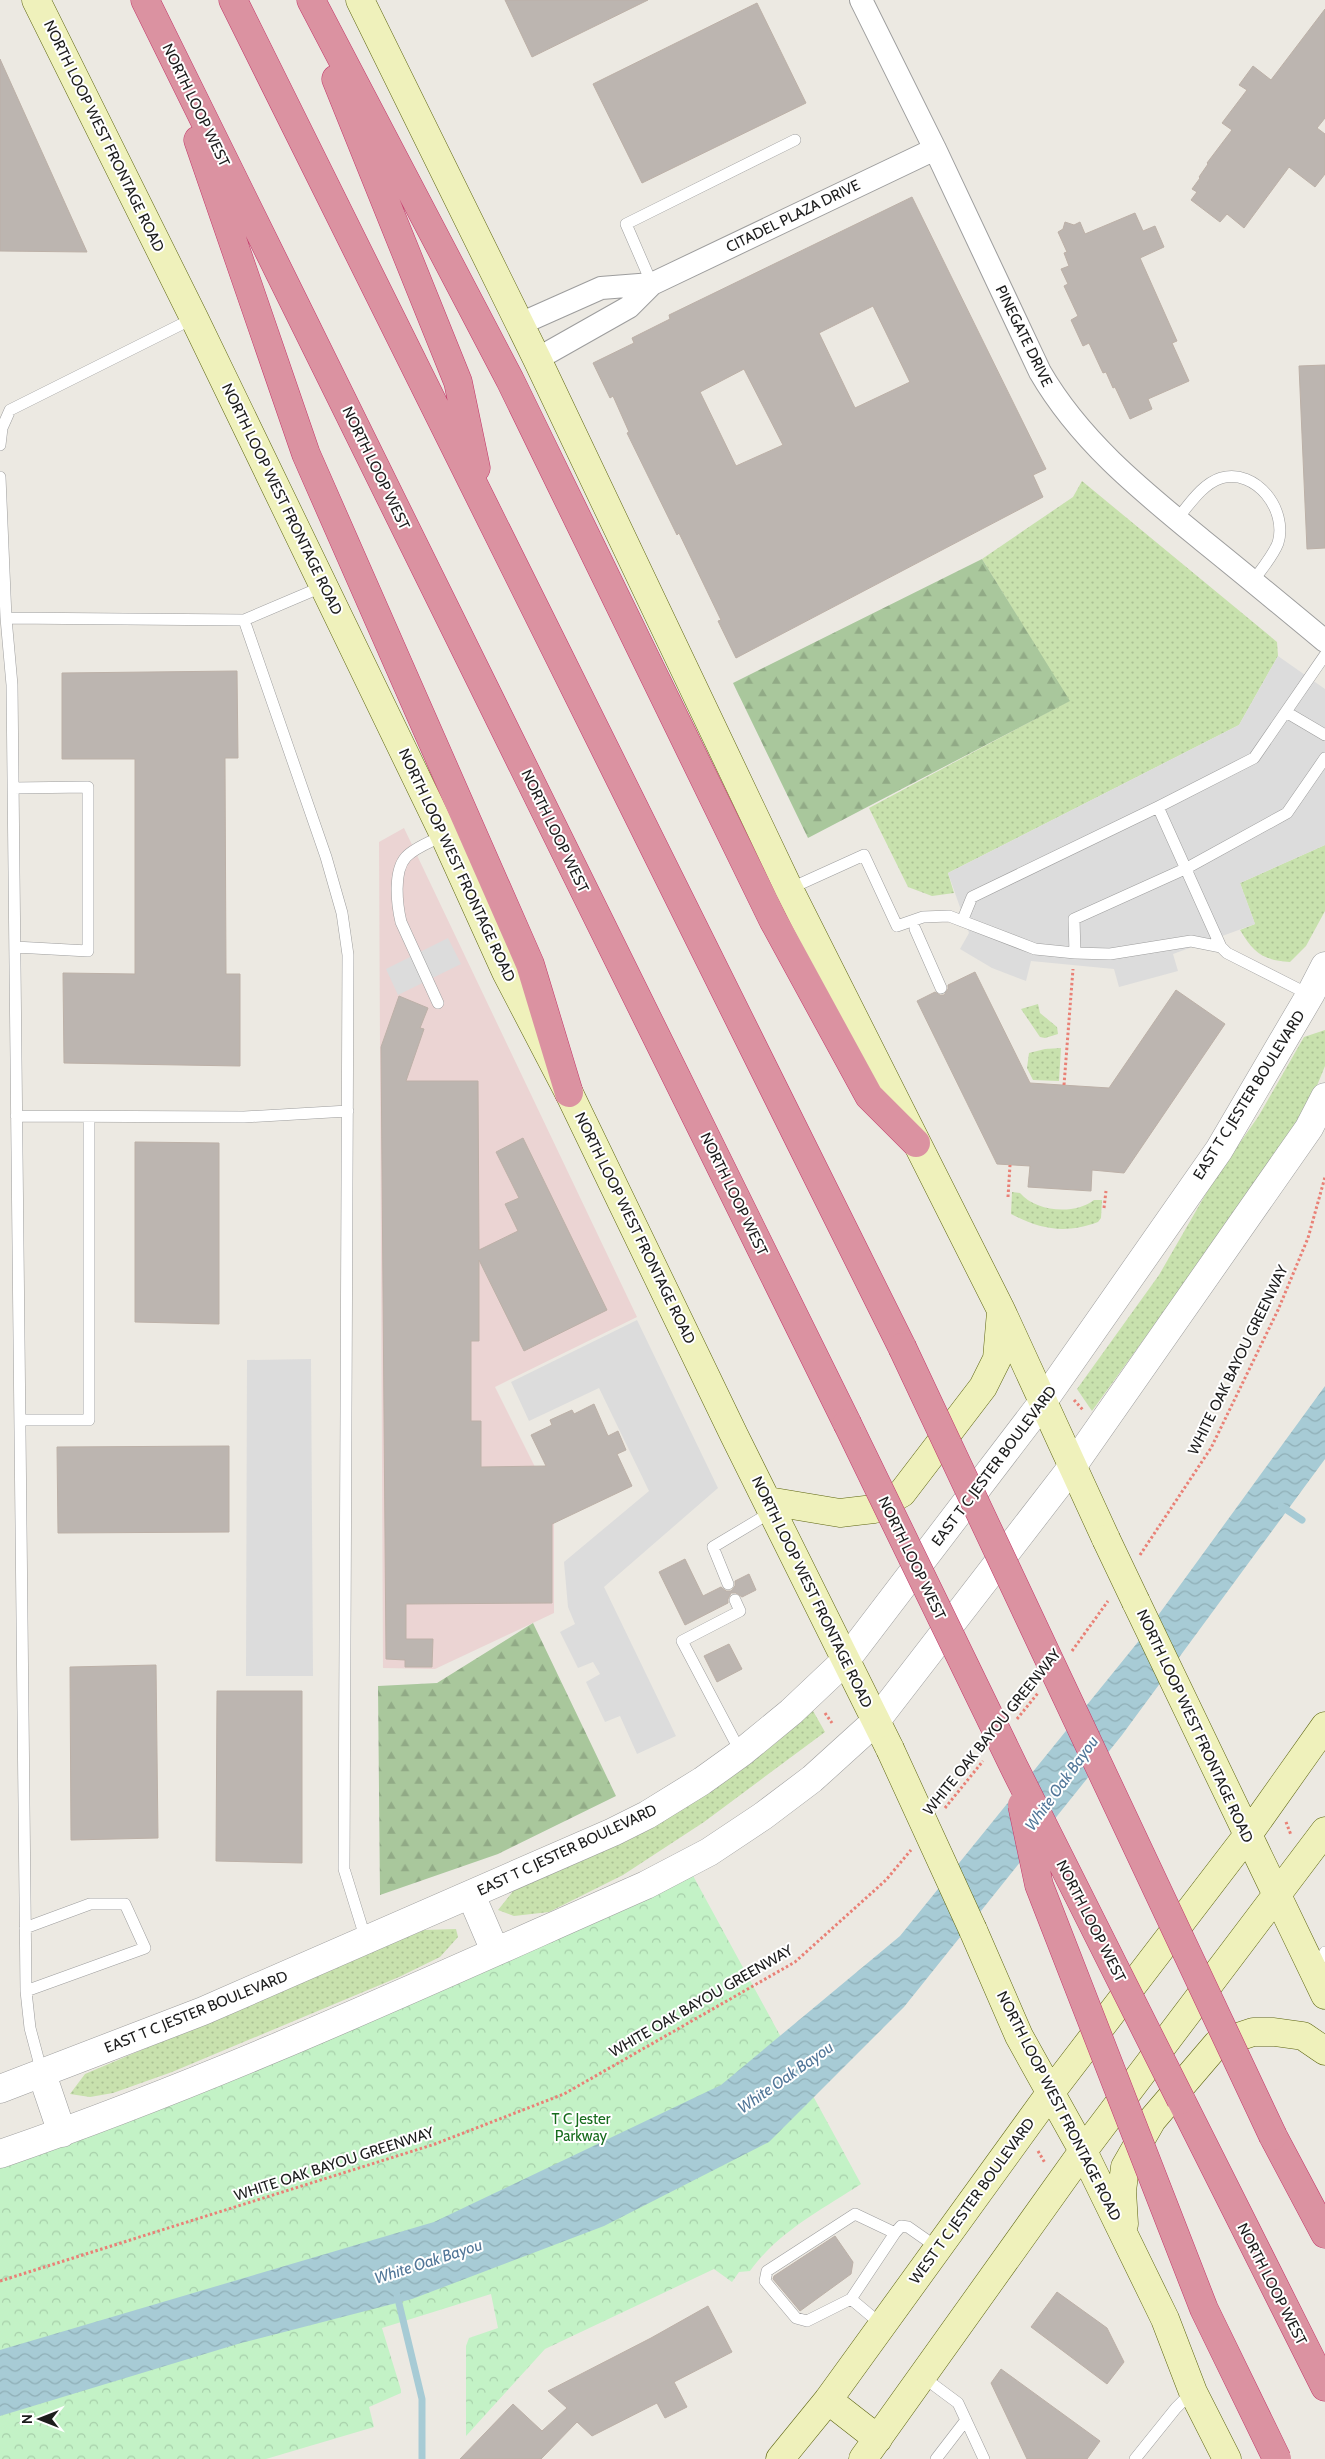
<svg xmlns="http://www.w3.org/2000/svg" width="1325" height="2459" font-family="Cabin,sans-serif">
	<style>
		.commercial { fill: #ebd4d3 }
		.grass { fill: url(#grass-dots) }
		.forest { fill: url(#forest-firs) }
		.park { fill: url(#park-crowns) }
		.parking { fill: #dcdcdc }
		.water { fill: url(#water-waves) }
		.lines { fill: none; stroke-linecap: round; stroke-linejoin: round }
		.stream { stroke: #a7cbd5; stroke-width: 7 }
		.building { fill: #bcb5b0; stroke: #bcb0a7; fill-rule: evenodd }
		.service-casing { stroke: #9d9d9d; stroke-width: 12 }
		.minor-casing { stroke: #9d9d9d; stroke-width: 24 }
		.tertiary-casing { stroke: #9d9d9d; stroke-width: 29 }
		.secondary-casing { stroke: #5d6511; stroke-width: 29 }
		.motorway-casing { stroke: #c23769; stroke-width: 29 }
		.path { stroke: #e98076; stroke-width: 3; stroke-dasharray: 2.5 2.5; stroke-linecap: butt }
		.service { stroke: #fff; stroke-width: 11 }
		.minor { stroke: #fff; stroke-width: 22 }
		.tertiary { stroke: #fff; stroke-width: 28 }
		.secondary { stroke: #eff1bb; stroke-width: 28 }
		.motorway { stroke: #db92a1; stroke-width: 28 }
		.secondary-bridge-casing { stroke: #5d6511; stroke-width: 29; stroke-linecap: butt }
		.motorway-bridge-casing { stroke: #c23769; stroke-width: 29; stroke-linecap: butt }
		.secondary-bridge { stroke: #eff1bb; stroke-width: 28 }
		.motorway-bridge { stroke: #db92a1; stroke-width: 28 }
		.labels { text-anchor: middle; stroke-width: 4; stroke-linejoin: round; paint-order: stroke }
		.street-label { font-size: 15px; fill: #1c1c1c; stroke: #fff }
		.park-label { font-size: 15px; fill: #176c1d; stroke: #fff }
		.water-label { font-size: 16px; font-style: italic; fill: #517698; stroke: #fff }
	</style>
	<defs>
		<pattern id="grass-dots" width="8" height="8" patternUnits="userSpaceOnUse" patternTransform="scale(1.25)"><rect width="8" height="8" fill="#c8e1ad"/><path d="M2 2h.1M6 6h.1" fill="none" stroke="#abc094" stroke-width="1.8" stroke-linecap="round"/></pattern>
		<pattern id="forest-firs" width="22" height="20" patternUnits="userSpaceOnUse" patternTransform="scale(1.25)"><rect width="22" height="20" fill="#a9c79c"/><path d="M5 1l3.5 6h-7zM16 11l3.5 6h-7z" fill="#91aa86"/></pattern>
		<pattern id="park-crowns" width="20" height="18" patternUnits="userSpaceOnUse" patternTransform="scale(1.25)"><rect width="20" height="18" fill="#c3f2c6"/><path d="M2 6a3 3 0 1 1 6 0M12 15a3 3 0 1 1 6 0" fill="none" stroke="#a7cfaa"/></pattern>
		<pattern id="water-waves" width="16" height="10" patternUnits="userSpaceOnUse" patternTransform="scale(1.25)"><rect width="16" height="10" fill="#a7cbd5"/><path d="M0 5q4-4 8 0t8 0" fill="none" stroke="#8faeb6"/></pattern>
	</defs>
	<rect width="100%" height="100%" fill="#ece9e2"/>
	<path class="commercial" d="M404,828L637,1317L495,1387L554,1505V1613L435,1669L383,1668L379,842Z"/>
	<path class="grass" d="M1082,481L1277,642L1278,656L1239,725L948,873L954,893L932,896L908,887L869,808L1069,701L982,559L1073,497Z
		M1325,845V911L1306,946L1290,962C1262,960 1254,953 1240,930L1255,924L1240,883Z
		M1038,1004L1040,1013L1057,1027L1058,1034L1045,1038L1040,1037L1021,1009Z
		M1325,1030V1066L1312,1098L1269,1166L1092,1411L1077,1389L1159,1275L1215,1178L1258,1117L1304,1037Z
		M1061,1048L1059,1081L1033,1080L1027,1068L1029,1053L1045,1049Z
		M1012,1192L1020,1193C1036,1212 1075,1215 1094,1200H1102L1101,1218L1098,1222C1066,1234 1041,1230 1011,1214Z
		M812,1709L825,1732L704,1822L623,1875L549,1912L514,1916L498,1910L523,1879L709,1791L776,1743Z
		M456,1929L458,1937L440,1957L399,1977L172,2072L113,2093L90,2097L70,2094L85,2074L424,1930Z"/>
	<path class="forest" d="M982,559L1070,701L808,838L733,683Z
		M533,1623L616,1796L498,1854L380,1895L378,1686L437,1683Z"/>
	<path class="park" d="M691,1872L861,2184C821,2210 778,2232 750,2271L739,2272L732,2282L714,2269L545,2349L466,2436V2346L469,2338L498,2328L491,2294L382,2328L401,2390V2393L369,2407L374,2427L266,2459H0V2165Z"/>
	<path class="parking" d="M1278,656L1325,689V845L1240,883L1255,924L1173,954L1178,971L1119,987L1114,969L1031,961L1026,981L992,968L960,949L969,933L948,873L1239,725Z
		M448,938L461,964L398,995L386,969Z
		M637,1320L718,1488L604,1587L676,1736L637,1754L620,1716L605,1722L586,1682L600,1674L593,1662L578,1668L560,1632L575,1624L568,1607L564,1562L649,1491L599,1388L529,1421L511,1382Z
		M311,1359L313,1676H246L247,1360Z"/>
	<path class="water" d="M1325,1386V1459L1122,1735L904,2007L769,2142L604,2226L412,2299L241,2343L0,2416V2350L434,2222L721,2085L900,1936L1146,1632Z"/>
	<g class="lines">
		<path class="stream" d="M1281,1506L1302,1520
			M397,2295L422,2399V2459"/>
	</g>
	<path class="building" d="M505,0H648L532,57Z
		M757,3L806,103L642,183L593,84Z
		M1325,9V118L1317,128L1325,134V174L1315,187L1289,167L1244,228L1227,214L1220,222L1191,200L1197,192L1192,189L1200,178L1199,177L1208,164L1207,163L1232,130L1222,123L1247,90L1239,85L1253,66L1271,80Z
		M0,59L87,252L0,251Z
		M912,197L1046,469L1033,475L1043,497L736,658L718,621L721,620L679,533L677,535L627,433L629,432L613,396L610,398L593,363L634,343L632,338L670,319L669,315ZM873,306L910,382L855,408L819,333ZM744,369L783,445L736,466L700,392Z
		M1135,213L1143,231L1155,226L1164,247L1140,258L1177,341L1172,343L1189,381L1148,399L1152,409L1130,419L1115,387L1113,388L1106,372L1103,373L1089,343L1083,346L1071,320L1078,316L1064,286L1068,284L1061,269L1069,266L1064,253L1067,252L1058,232L1063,229L1065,222L1074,225L1080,222L1085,234Z
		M1325,365V548L1307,549L1299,366Z
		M237,671L238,758H225L226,974H240V1066L64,1063L63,973L135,974V759H62V673Z
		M975,972L1030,1083L1109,1088L1176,990L1225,1024L1124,1173L1092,1170L1091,1191L1028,1187L1030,1166L997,1164L917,1001L935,992L940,995H944L948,989V985Z
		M399,996L428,1008L420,1028L424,1029L406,1081H478L479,1250L518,1231L505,1204L519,1198L496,1152L523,1138L607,1310L524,1351L479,1260V1341H471V1421H481V1467L546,1466L531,1435L552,1425L550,1420L572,1410L574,1414L594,1404L608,1436L618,1431L626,1450L617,1454L632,1486L552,1524V1603L406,1604V1639H433L432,1667H405V1660L386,1659L381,1047Z
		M135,1142L219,1143V1324L135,1322Z
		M229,1446V1532L58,1533L57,1447Z
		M685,1559L703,1596L721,1587L726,1591H731L735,1586V1581L749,1574L756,1590L742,1597L736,1593H731L728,1599V1603L685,1625L659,1572Z
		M729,1644L742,1669L717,1682L704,1656Z
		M156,1665L158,1838L71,1840L70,1667Z
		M217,1691H302V1863L216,1861Z
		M835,2236L853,2262L851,2274L800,2311L773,2279L774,2276Z
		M1057,2292L1107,2328L1124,2362L1107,2384L1031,2327Z
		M708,2306L732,2352L674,2382L687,2407L665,2418L657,2403L592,2436L577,2422L541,2459H460L513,2404L542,2431L567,2408L548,2391L651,2338Z
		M1001,2369L1100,2441L1087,2459H1027L991,2383Z"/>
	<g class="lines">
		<defs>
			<path id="service" d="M652,284L626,224L795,140
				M0,445L2,428L10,410L194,318
				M0,477L6,618L12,685L26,1991L30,2028L42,2073
				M1177,519C1189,505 1202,484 1221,478C1256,468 1288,510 1278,543C1273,556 1261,570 1253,581
				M6,618L244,620L324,586
				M244,620L326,857L342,913L348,955L344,1869L366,1940
				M1286,712L1325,735
				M13,788L88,787V951L15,947
				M1158,807L1221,947
				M789,889L864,855L897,926L923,917L949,916L1035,949L1075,953L1110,954L1191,941L1221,947L1227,953L1310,995
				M963,919L972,897L1158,807L1254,758L1325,655
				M915,929L941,988
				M1075,953L1074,919L1187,868L1287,813L1325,758
				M438,1003L401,922C397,905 393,871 406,857C415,847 433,841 444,835
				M16,1116L244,1117L348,1111
				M20,1420H89V1117
				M728,1584L713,1547L773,1511
				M735,1600L740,1611L682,1641L741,1753
				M25,1928L90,1904H125L145,1948L26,1991
				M1314,1969L1325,1952
				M851,2299L807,2321L796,2318L765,2281L767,2271L855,2214L895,2233
				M882,2325L851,2299L895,2233L901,2226L908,2227L938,2248
				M923,2377L958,2403L984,2459
				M936,2459L966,2420
				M1135,2459L1176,2408L1192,2392"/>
			<path id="minor" d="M861,0L935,149L1040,372C1080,441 1141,490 1202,540C1243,573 1284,607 1325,641
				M520,324L601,288L652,284
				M537,359L629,307L652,284L935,149"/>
			<path id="tertiary" d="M471,1895L495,1951
				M42,2074L62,2133
				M0,2089L203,2011L613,1832L647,1815L702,1781L741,1753L791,1712L846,1660L1042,1403L1219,1150L1310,995L1325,966
				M0,2154C221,2078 433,1979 646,1885L709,1852L763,1816L812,1779L876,1721L1072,1467L1309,1128L1325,1097"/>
			<path id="secondary" d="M36,0L194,318L444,835L506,972L569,1093L734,1435L890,1749
				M360,0L537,359L789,889L1001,1310L1106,1539
				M768,1501L840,1513L874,1509L902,1493L983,1387L997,1359L1001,1312
				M1136,1602L1325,1995
				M973,1930L1019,2036L1083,2151L1165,2319L1193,2392L1227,2459
				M1124,2224L1122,2191L1125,2167L1152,2120L1217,2044L1253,2032H1274L1303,2036L1325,2051
				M828,2400L878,2439
				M780,2459L828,2400L1051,2092L1247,1836L1325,1726
				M863,2459L1083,2151L1325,1831"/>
			<path id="motorway" d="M145,0L847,1423
				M233,0L902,1347
				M311,0L510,380L773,920L869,1096L916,1143
				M336,79L458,382L476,468
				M198,140L306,454L530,964L569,1093
				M1181,2100L1325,2387
				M1273,2136L1325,2234"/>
		</defs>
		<use href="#service" class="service-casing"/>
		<use href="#minor" class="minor-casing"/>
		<use href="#tertiary" class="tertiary-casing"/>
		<use href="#secondary" class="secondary-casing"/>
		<use href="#motorway" class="motorway-casing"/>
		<path class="path" d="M1064,1085L1073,969
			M1008,1197L1010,1165
			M1104,1208L1106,1191
			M1074,1400L1083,1410
			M1140,1555L1211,1448L1278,1310L1308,1238L1325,1177
			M1072,1651L1108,1601
			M825,1713L832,1723
			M1017,1719L1038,1693
			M945,1808L983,1761
			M1286,1822L1291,1835
			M1038,2151L1045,2163
			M0,2281L435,2144L564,2094L795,1962L886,1880L911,1850"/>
		<use href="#service" class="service"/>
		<use href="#minor" class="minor"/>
		<use href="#tertiary" class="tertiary"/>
		<use href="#secondary" class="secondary"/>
		<use href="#motorway" class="motorway"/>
		<defs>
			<path id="secondary-bridge" d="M1106,1539L1136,1602
				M890,1749L973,1930"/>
			<path id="motorway-bridge" d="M902,1347L1273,2136
				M847,1423L1014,1767L1181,2100
				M1022,1805L1039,1885L1204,2309L1277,2459"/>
		</defs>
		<use href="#secondary-bridge" class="secondary-bridge-casing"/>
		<use href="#motorway-bridge" class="motorway-bridge-casing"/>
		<use href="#secondary-bridge" class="secondary-bridge"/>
		<use href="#motorway-bridge" class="motorway-bridge"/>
	</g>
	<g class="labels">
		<g class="street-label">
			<text transform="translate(196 105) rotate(64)" y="5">NORTH LOOP WEST</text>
			<text transform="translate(104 136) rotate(64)" y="5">NORTH LOOP WEST FRONTAGE ROAD</text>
			<text transform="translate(793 216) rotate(-26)" y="5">CITADEL PLAZA DRIVE</text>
			<text transform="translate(1024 336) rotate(64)" y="5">PINEGATE DRIVE</text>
			<text transform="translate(376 468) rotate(64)" y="5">NORTH LOOP WEST</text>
			<text transform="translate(282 499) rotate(64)" y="5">NORTH LOOP WEST FRONTAGE ROAD</text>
			<text transform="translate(555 831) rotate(64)" y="5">NORTH LOOP WEST</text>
			<text transform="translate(457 865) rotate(65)" y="5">NORTH LOOP WEST FRONTAGE ROAD</text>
			<text transform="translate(1249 1095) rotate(-58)" y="5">EAST T C JESTER BOULEVARD</text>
			<text transform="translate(734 1194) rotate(64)" y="5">NORTH LOOP WEST</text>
			<text transform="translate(635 1228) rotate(64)" y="5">NORTH LOOP WEST FRONTAGE ROAD</text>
			<text transform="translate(1238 1360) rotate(-64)" y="5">WHITE OAK BAYOU GREENWAY</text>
			<text transform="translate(994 1466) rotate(-53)" y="5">EAST T C JESTER BOULEVARD</text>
			<text transform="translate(912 1558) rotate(64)" y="5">NORTH LOOP WEST</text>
			<text transform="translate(812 1592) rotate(64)" y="5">NORTH LOOP WEST FRONTAGE ROAD</text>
			<text transform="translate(1195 1726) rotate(65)" y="5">NORTH LOOP WEST FRONTAGE ROAD</text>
			<text transform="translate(992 1732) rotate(-51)" y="5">WHITE OAK BAYOU GREENWAY</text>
			<text transform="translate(567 1850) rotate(-25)" y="5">EAST T C JESTER BOULEVARD</text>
			<text transform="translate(1091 1921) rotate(63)" y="5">NORTH LOOP WEST</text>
			<text transform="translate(701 2001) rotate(-30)" y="5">WHITE OAK BAYOU GREENWAY</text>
			<text transform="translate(196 2012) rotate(-22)" y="5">EAST T C JESTER BOULEVARD</text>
			<text transform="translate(1059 2106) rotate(63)" y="5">NORTH LOOP WEST FRONTAGE ROAD</text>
			<text transform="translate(334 2164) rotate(-18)" y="5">WHITE OAK BAYOU GREENWAY</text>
			<text transform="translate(972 2201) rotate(-54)" y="5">WEST T C JESTER BOULEVARD</text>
			<text transform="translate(1272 2284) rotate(63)" y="5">NORTH LOOP WEST</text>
		</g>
		<g class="park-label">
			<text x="581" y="2124">T C Jester<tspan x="581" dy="17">Parkway</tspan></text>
		</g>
		<g class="water-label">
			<text transform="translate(1061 1783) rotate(-54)" y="6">White Oak Bayou</text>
			<text transform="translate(785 2077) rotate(-35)" y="6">White Oak Bayou</text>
			<text transform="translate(428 2261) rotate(-18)" y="6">White Oak Bayou</text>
		</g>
	</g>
	<g transform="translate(40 2419) rotate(270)" stroke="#ffffff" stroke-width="4" paint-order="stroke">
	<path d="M0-4L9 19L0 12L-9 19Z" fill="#1c1c1c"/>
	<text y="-8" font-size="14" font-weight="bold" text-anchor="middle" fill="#1c1c1c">N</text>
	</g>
</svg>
